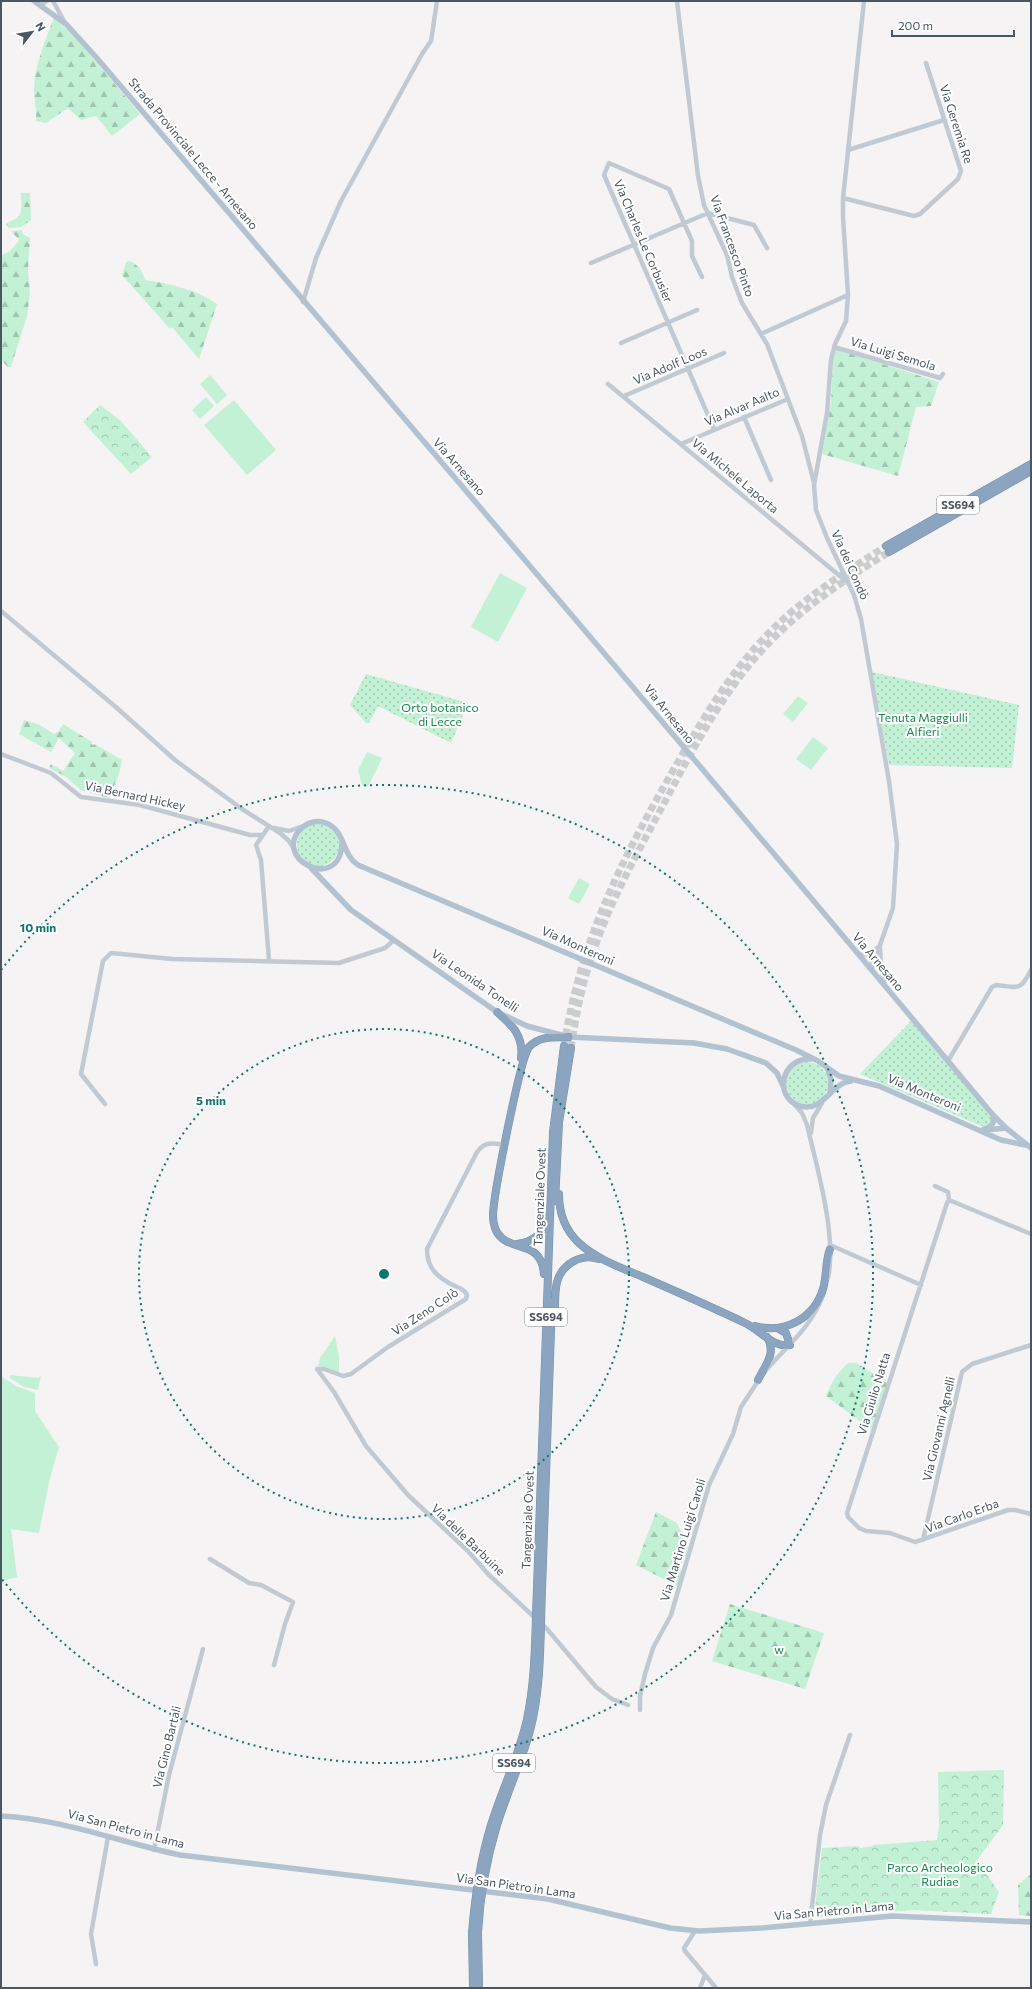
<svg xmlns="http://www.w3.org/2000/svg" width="1032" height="1989" font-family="Commissioner,sans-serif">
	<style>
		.grass { fill: #c3f1d5 }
		.forest { fill: url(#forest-firs) }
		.park { fill: url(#park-crowns) }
		.garden { fill: url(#garden-dots) }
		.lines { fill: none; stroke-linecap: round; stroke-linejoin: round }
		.highway-tunnel { stroke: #caccce; stroke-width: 7; stroke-dasharray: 7 3.5; stroke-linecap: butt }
		.highway-casing { stroke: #7690ad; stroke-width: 8 }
		.minor { stroke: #c1cad2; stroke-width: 4.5 }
		.major { stroke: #b3c2d1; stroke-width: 5.5 }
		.highway { stroke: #8ba5c1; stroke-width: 7 }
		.highway-bridge-casing { stroke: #7690ad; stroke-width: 8; stroke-linecap: butt }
		.highway-bridge { stroke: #8ba5c1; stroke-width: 7 }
		.ring { fill: none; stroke: #0f766e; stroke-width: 2; stroke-dasharray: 2 4 }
		.labels { text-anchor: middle; stroke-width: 4; stroke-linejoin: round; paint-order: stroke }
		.shield { fill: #fff; stroke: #808990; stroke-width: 1 }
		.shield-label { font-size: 11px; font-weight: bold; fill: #4a5661 }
		.street-label { font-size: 12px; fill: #4a5661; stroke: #fff }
		.park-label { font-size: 12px; fill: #17864f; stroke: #fff }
		.centre { fill: #0f766e; stroke: #fff; stroke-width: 2 }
		.ring-label { font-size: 12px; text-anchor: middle; font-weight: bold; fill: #0f766e; stroke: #fff; stroke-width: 4; stroke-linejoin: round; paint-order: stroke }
	</style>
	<defs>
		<pattern id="forest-firs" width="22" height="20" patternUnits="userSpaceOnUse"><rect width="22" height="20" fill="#c3f1d5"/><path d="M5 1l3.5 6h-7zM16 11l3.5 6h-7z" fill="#a0c6b0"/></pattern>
		<pattern id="park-crowns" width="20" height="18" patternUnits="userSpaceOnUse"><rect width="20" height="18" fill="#c3f1d5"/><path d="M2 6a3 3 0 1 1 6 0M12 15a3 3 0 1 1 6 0" fill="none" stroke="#a0c6b0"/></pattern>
		<pattern id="garden-dots" width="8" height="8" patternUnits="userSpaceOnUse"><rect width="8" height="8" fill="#c3f1d5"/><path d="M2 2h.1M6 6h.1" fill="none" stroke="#a0c6b0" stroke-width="1.8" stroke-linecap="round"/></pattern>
	</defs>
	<rect width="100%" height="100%" fill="#f5f3f3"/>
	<path class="grass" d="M210,375L227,395L217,404L200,384Z
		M206,397L214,406L200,419L192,410Z
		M234,400L276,450L247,475L204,425Z
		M500,573L527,588L498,642L471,627Z
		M798,696L808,703L793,722L783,714Z
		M813,737L828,748L811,770L796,759Z
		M367,752L382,758L369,785L366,787L362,785L358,770Z
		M579,878L590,884L579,904L568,898Z
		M335,1336L339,1356V1373L318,1366L320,1358Z
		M10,1375L38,1378L41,1375L38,1390L24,1387L10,1378Z
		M1,1376L16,1386L35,1393V1411L59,1447L50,1478L39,1533L11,1529L17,1577L1,1581Z"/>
	<path class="forest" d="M54,17L77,39L140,114L112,136L96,116L81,120L68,108L46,123L36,121C37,110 34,100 34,90C34,65 46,40 54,17Z
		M21,193H30L31,220L21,227L9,228L6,224C10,220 13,221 17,218C23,214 21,200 21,193Z
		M22,230L23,234L30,238L28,270L30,294L27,316L11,367H8L1,360V256L11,250L19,240L11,231Z
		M129,261C139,265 142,270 145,280C171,284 195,289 217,304L199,359L172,327L170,329L122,275L126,262Z
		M836,349L939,382L931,406L916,407L898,476L822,454L831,402L833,360Z
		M24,720L40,725L54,734L59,731L63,724L92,742L91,744L94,745L95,744L122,760L119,774L109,798L81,790L66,777L49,768L51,764L63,771L75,753L59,738L51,752L19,734Z
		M849,1363H857L887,1383L872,1430L826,1396C830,1385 839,1369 849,1363Z
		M656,1512L677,1523L688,1548L679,1570L682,1571L678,1586L636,1565Z
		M730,1604L824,1633L805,1689L712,1661Z
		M1031,1874V1916L1019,1915L1018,1885Z"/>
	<path class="park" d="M100,405L121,421L152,457L131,474L83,422Z
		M1004,1770L1003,1825L975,1863L983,1869L999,1892L991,1914L913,1910L822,1917L814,1916L822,1848L859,1846L860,1848L873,1846V1845L937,1840L939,1827L938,1772Z"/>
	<path class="garden" d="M872,672L1019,705L1012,768L889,765Z
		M366,674L468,703L451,743L378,706L369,723H366L350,705Z
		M297 845a21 21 0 1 1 42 0a21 21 0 1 1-42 0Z
		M911,1021L988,1111L992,1119L990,1125L981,1126L860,1074Z
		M786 1083a21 21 0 1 1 42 0a21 21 0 1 1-42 0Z"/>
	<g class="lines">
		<path class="highway-tunnel" d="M564,1046C580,940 622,859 675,767C705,715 734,665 779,623C811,593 849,570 886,546
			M571,1048C576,1016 582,984 593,953C611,898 641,847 668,796C699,737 732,677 781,631C814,600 851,576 889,552"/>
		<defs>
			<path id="highway" d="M886,546L1031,464
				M889,552L1031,471
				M497,1012C512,1025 524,1036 521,1058
				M559,1194C559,1213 565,1230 579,1243C596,1259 622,1268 643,1277C677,1292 712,1307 745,1323C760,1330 773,1348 790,1345L786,1333L779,1329
				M555,1201L559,1122L571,1048
				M517,1244C533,1242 545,1233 547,1217
				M544,1274C541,1236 505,1255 495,1228C494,1225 493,1220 493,1216C493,1197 520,1059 529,1047C540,1035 555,1038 569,1037
				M555,1307C555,1299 555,1290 557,1282C562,1264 581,1253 599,1259
				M755,1326C784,1334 814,1319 823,1289C827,1276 825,1262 830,1249
				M758,1380C765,1366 777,1353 767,1337
				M537,1589L553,1132L564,1046
				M542,1589L552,1301
				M478,1932L479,1988
				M472,1933L473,1988"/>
		</defs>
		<use href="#highway" class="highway-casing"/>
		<path class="minor" d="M53,1L64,21
			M677,1L698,176L704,205L727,255L732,277L742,303L767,344L802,436L814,483
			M864,1L843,198V217L848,295L846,321L835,344L831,360L827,413L814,485L816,510L827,538L854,595L861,619L889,781L897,844L893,908L880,945L869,968
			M41,5L47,1
			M848,150L944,120
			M843,198L914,216L920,214L958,179L961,171L926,63
			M591,263L708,213L754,225L767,248
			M702,277L692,256V241L669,189L609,163L604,175L714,429
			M303,302L316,258L341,201L422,54L431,41L437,1
			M761,334L848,295
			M621,343L697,310
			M834,347L940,378L943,374
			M608,384L846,581
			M624,396L724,353
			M744,417L771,480
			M681,444L788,399
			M1,611L117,708L175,760L242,809L280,833L289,841L294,849
			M1,754L51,773L81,797L140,805L250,835H263L269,826
			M274,828L289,831L303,826
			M263,835L256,845L261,860L269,960
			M880,947L881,966L884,983
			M858,953L861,955L870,954L877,948
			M869,968L873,967L878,959
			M948,1061L992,987L996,985C1018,987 1020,992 1031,970
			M105,1104L81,1074L103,961L111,953L172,959L339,963L385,948L394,940
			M794,1104L802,1113L807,1125C817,1167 837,1236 828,1278
			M811,1133L813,1118L822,1103
			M935,1186L948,1192L949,1200L1031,1234
			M949,1200L947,1203L847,1513L848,1517L859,1528L866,1531L890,1533L915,1542L1008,1510H1015L1031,1514
			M830,1245L921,1285
			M317,1369L334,1392L366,1446L408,1495L468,1551L488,1574L547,1629L596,1687L612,1699L628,1705
			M317,1369H324L343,1376L351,1374L388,1347L466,1299L467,1295C465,1290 460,1288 455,1286C438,1278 427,1269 427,1249L477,1152C485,1141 493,1143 505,1145
			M767,1369C787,1346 810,1328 822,1298
			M923,1540L962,1372L972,1364L1031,1345
			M210,1559L249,1583L261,1585L293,1602L285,1624L274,1665
			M640,1710V1696L645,1674L653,1648L671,1615L709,1485L733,1434L741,1407L760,1378
			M154,1850L169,1775L203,1649
			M810,1924L820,1835L826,1805L850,1735
			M695,1931L684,1948L685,1951L716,1988
			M96,1964L91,1934L108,1837
			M700,1988L705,1975"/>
		<path class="major" d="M34,1L66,24L96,57C396,409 697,760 993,1115L1006,1128L1031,1148
			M342,843C340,895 268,857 303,827C309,822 318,820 326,823C345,830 342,855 358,865L796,1050L818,1061L839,1076L879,1086L1001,1140L1025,1145
			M311,868L351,910L497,1012L527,1026L569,1037L694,1043L727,1049L766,1063L777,1073L784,1088
			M811,1059C782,1057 772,1097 800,1106C824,1113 830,1083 851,1081
			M828,1070L831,1080L830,1092
			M984,1129C992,1127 995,1123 993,1115
			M985,1130L1006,1128
			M1,1816C63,1819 119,1842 180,1855L548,1899L670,1928L699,1931L762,1928L892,1916L1031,1922"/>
		<use href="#highway" class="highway"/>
		<defs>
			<path id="highway-bridge" d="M478,1932C480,1896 486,1861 497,1825C507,1793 521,1763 530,1731C542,1685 540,1636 542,1589
				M472,1933C475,1896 480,1861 491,1825C502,1789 519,1756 527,1719C536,1677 535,1632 537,1589"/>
		</defs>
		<use href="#highway-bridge" class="highway-bridge-casing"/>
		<use href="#highway-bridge" class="highway-bridge"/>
	</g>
	<g class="ring">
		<circle cx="384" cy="1274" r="245"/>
		<path d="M1 970A489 489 0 1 1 1 1578"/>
	</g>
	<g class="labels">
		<g class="shield">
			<rect x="937" y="496" width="42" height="18" rx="3"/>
			<rect x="525" y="1308" width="42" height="18" rx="3"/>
			<rect x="493" y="1754" width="42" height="18" rx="3"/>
		</g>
		<g class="shield-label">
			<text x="958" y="509">SS694</text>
			<text x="546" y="1321">SS694</text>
			<text x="514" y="1767">SS694</text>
		</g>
		<g class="street-label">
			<text transform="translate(956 124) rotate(72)" y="4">Via Geremia Re</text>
			<text transform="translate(193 154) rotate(50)" y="4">Strada Provinciale Lecce - Arnesano</text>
			<text transform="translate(643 241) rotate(67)" y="4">Via Charles Le Corbusier</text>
			<text transform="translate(732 246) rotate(70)" y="4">Via Francesco Pinto</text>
			<text transform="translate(893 354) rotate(17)" y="4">Via Luigi Semola</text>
			<text transform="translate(670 366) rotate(-23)" y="4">Via Adolf Loos</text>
			<text transform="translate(742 407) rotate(-23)" y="4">Via Alvar Aalto</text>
			<text transform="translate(459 467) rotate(49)" y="4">Via Arnesano</text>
			<text transform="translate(735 476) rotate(40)" y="4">Via Michele Laporta</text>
			<text transform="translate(850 565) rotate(66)" y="4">Via dei Condò</text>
			<text transform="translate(669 714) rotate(51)" y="4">Via Arnesano</text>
			<text transform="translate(135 796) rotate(12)" y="4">Via Bernard Hickey</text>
			<text transform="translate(578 946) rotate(24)" y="4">Via Monteroni</text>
			<text transform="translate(878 962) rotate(50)" y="4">Via Arnesano</text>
			<text transform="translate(475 981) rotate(34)" y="4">Via Leonida Tonelli</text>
			<text transform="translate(924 1093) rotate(23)" y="4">Via Monteroni</text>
			<text transform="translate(540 1197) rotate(-88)" y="4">Tangenziale Ovest</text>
			<text transform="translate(425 1312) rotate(-33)" y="4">Via Zeno Colò</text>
			<text transform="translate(874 1394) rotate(-73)" y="4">Via Giulio Natta</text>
			<text transform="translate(939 1429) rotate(-77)" y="4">Via Giovanni Agnelli</text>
			<text transform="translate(962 1516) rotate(-20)" y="4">Via Carlo Erba</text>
			<text transform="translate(528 1520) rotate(-88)" y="4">Tangenziale Ovest</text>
			<text transform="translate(468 1540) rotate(44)" y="4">Via delle Barbuine</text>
			<text transform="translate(683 1540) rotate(-73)" y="4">Via Martino Luigi Caroli</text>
			<text transform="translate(167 1747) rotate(-76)" y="4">Via Gino Bartali</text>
			<text transform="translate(126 1829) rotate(15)" y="4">Via San Pietro in Lama</text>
			<text transform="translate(516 1886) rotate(8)" y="4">Via San Pietro in Lama</text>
			<text transform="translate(834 1911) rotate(-5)" y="4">Via San Pietro in Lama</text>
		</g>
		<g class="park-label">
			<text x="440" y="712">Orto botanico<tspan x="440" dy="14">di Lecce</tspan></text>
			<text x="923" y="722">Tenuta Maggiulli<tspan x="923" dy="14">Alfieri</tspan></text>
			<text x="779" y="1654">w</text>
			<text x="940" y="1872">Parco Archeologico<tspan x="940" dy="14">Rudiae</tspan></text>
		</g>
	</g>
	<circle cx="384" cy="1274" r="6" class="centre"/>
	<g class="ring-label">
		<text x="38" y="932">10 min</text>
		<text x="211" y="1105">5 min</text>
	</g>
	<rect width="1032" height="1989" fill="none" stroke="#4a5661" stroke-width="4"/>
	<g transform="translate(32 32) rotate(59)" stroke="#ffffff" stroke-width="3" paint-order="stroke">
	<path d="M0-3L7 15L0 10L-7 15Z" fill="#4a5661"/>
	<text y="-6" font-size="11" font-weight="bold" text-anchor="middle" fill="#4a5661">N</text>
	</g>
	<path d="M892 30v6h122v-6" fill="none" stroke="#4a5661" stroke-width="2"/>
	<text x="898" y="30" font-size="12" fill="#4a5661" stroke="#ffffff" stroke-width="3" paint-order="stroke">200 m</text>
</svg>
